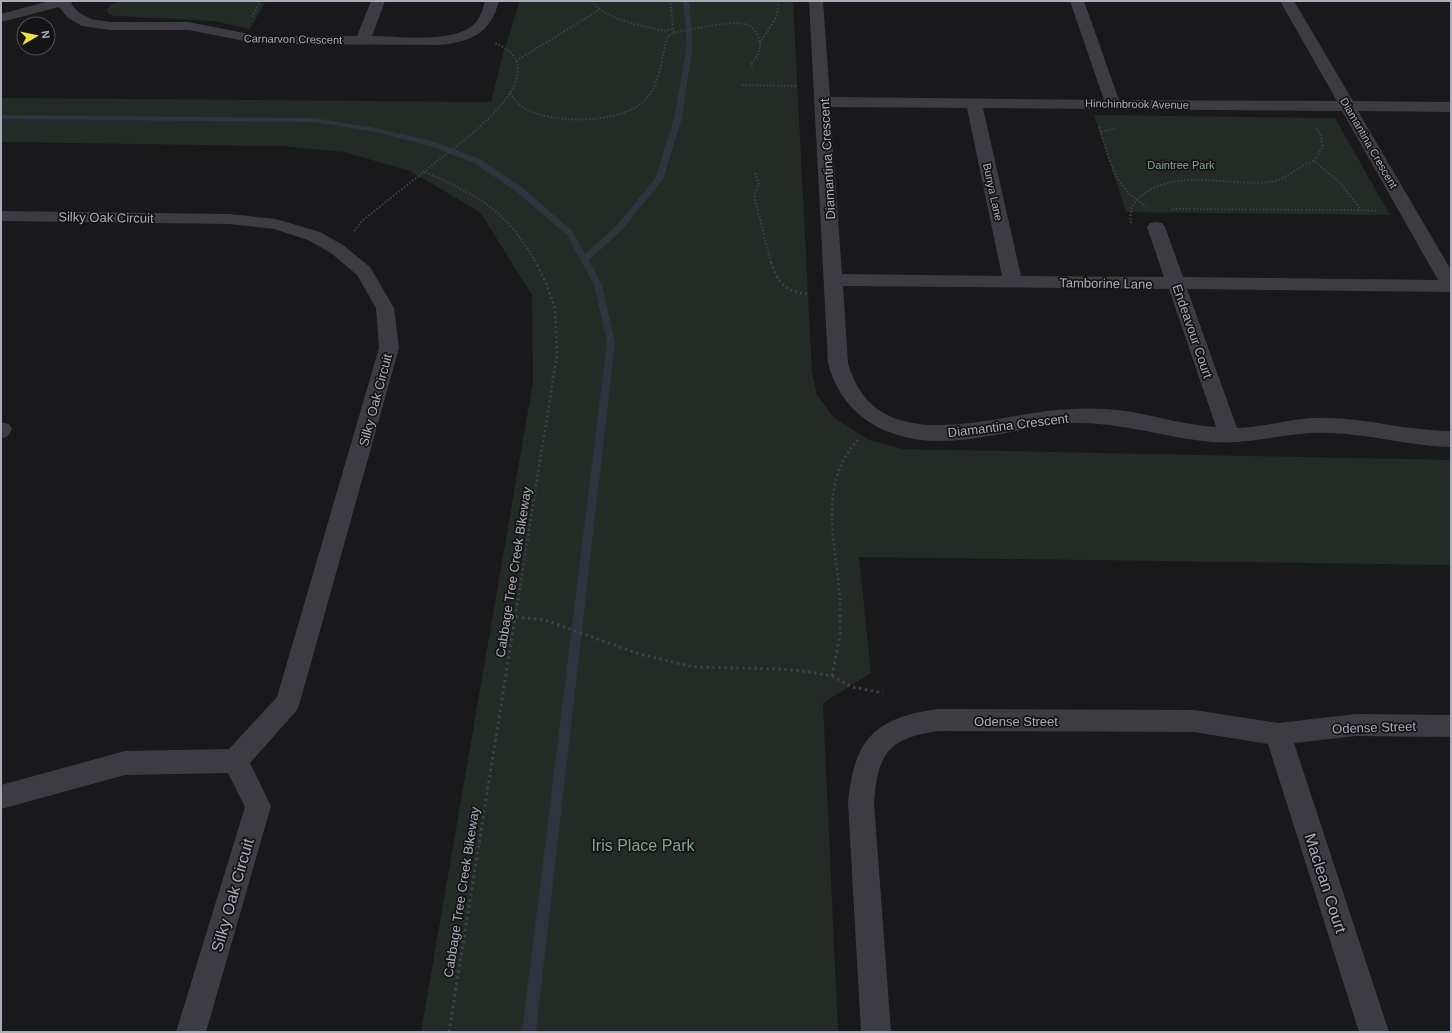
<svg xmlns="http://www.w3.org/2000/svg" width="1452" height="1033" font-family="Arial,sans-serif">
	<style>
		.green { fill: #232b26 }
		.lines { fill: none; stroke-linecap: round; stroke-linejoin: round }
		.stream { fill: #2f343f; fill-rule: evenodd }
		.path-far2 { stroke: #404047; stroke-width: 2; stroke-dasharray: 1.5 2; stroke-linecap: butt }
		.path-far1 { stroke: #404047; stroke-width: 2.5; stroke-dasharray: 2 3; stroke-linecap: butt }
		.path { stroke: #404047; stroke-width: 3; stroke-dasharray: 2.5 3.5; stroke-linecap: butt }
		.minor { fill: #3c3c42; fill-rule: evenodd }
		.labels { text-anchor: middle; stroke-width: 3.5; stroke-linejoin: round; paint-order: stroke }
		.far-street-label { font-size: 11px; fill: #abacba; stroke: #141416 }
		.far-park-label { font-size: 11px; fill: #83a58e; stroke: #141416 }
		.street-label { font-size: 13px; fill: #abacba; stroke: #141416 }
		.near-park-label { font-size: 16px; fill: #83a58e; stroke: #141416 }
		.near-street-label { font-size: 16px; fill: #abacba; stroke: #141416 }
	</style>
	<rect width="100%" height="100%" fill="#19191b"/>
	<path class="green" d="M119,1H266L250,29L213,21L115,16L108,14L107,10L110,5Z
		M520,1H793L812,372L817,395L834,418L869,440L902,449L1451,460V565L859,557L871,673L823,703L838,1032H421L533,382L532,295L480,212L410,171L344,152L281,146L1,142V98L491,102L503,54Z
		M1094,115L1335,118L1390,215L1126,212Z"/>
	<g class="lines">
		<path class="stream" d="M683,1H689L692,30V51L682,118L663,179L622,230L589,260L602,285L615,342L536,1032H522L607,342L594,285L567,235L517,192L474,163L427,145L375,132L314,122L1,119V115L314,118L375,128L432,141L480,159L523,188L573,232L585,254L616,226L655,179L674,118L686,51V30Z"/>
		<path class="path-far2" d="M591,1C609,21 639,25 665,31L673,29
			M252,17L260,1
			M674,33C689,30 735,19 748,25C753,27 758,34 759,39C762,50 758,55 751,64L753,69
			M760,43L776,18L779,1
			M516,61L599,10
			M742,85L796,86
			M510,93C515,100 520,106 527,110C557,124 621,124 645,100C660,85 662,57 667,37L674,33L670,1
			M1099,127C1110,160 1114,189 1147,206
			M1101,132L1118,128
			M1314,161L1323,146L1320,133L1315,128
			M425,172C477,195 508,211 536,263
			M755,173L759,184L755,192V199L771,263
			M1172,209L1361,210
			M1131,223C1129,212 1132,203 1141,196C1177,167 1228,187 1270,182C1286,180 1298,166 1314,161L1340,183L1361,210L1378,211
			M354,231L363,220C387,201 411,182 435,163C461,142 563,72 495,43"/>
		<path class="path-far1" d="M771,262C778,284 785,291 808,294
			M518,600L557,354L555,308L546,283L536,262
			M840,600C837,545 815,483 860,438"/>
		<path class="path" d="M516,617L545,620L639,654L694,667L783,669L809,672L832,676L852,687L883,693
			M832,676L840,635V599
			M449,1032L518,599"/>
		<path class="minor" d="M49,1H73L71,3L78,12L91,19L110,22H188L260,36H357L371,1H385L372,36C399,36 458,45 477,21C481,15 483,8 485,1H499C490,35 470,42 438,45L260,44L188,30H110L82,26L68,18L59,7L1,22V14Z
			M809,1H823L830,97L1104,100L1070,1H1084L1119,100L1337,101L1280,1H1294L1353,101L1451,102V112L1358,111L1451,270V292L1187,289L1237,428C1268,427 1298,416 1329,418C1370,419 1410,431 1451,431V447C1409,446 1370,434 1329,433C1289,431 1252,445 1213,442C1165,438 1123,422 1074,423C1018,425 962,451 905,437C866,428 838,402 828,363ZM830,107L967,108L1002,276L842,274ZM983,108L1342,111L1438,280L1183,277L1165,227L1162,223L1156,222L1150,223L1147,227L1164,277L1021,276ZM843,286L1169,289L1216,427C1185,425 1156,416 1126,411C1110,409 1092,408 1075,409C1002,409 877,467 848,363Z
			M1,211L229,214L276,219L320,232L343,245L370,267L394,308L399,348L300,702L297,710L250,763L271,806L206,1032H176L245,807L228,773L125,775L1,809V785L125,751L229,749L277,697L379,348L376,308L357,275L331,253L308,240L274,229L229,224L1,221Z
			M1,422L9,424L12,429L8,436L1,439Z
			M939,709L1194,710L1278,723L1356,714L1451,715V737L1356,736L1294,743L1389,1032H1359L1268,744L1194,732L939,731C888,738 878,753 874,803L891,1032H861L848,803C854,739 875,717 939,709Z"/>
	</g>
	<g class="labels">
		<g class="far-street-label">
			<text transform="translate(293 39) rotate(1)" y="4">Carnarvon Crescent</text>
			<text transform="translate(1137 104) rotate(1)" y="4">Hinchinbrook Avenue</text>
			<text transform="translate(1369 143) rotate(60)" y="4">Diamantina Crescent</text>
			<text transform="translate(993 192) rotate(78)" y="4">Bunya Lane</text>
		</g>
		<g class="far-park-label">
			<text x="1181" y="169">Daintree Park</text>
		</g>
		<g class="street-label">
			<text transform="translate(827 159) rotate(-93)" y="5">Diamantina Crescent</text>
			<text transform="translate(106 217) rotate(1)" y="5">Silky Oak Circuit</text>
			<text transform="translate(1106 283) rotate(1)" y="5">Tamborine Lane</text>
			<text transform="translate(1193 331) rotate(71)" y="5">Endeavour Court</text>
			<text transform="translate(375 400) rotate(-75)" y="5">Silky Oak Circuit</text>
			<text transform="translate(1008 425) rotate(-7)" y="5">Diamantina Crescent</text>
			<text transform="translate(513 572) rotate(-81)" y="5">Cabbage Tree Creek Bikeway</text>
			<text x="1016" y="726">Odense Street</text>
			<text transform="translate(1374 727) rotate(-2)" y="5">Odense Street</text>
			<text transform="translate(461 892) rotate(-81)" y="5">Cabbage Tree Creek Bikeway</text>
		</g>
		<g class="near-park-label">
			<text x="643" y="851">Iris Place Park</text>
		</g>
		<g class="near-street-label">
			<text transform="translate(1326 883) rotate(72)" y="6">Maclean Court</text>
			<text transform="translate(232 895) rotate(-74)" y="6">Silky Oak Circuit</text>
		</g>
	</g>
	<rect width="1452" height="1033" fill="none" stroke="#abacba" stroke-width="4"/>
	<g transform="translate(36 36) rotate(81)"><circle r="19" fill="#141416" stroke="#505158"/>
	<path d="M0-3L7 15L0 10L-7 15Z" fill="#f0e13c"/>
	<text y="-6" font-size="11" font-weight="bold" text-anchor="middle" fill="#abacba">N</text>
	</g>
</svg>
